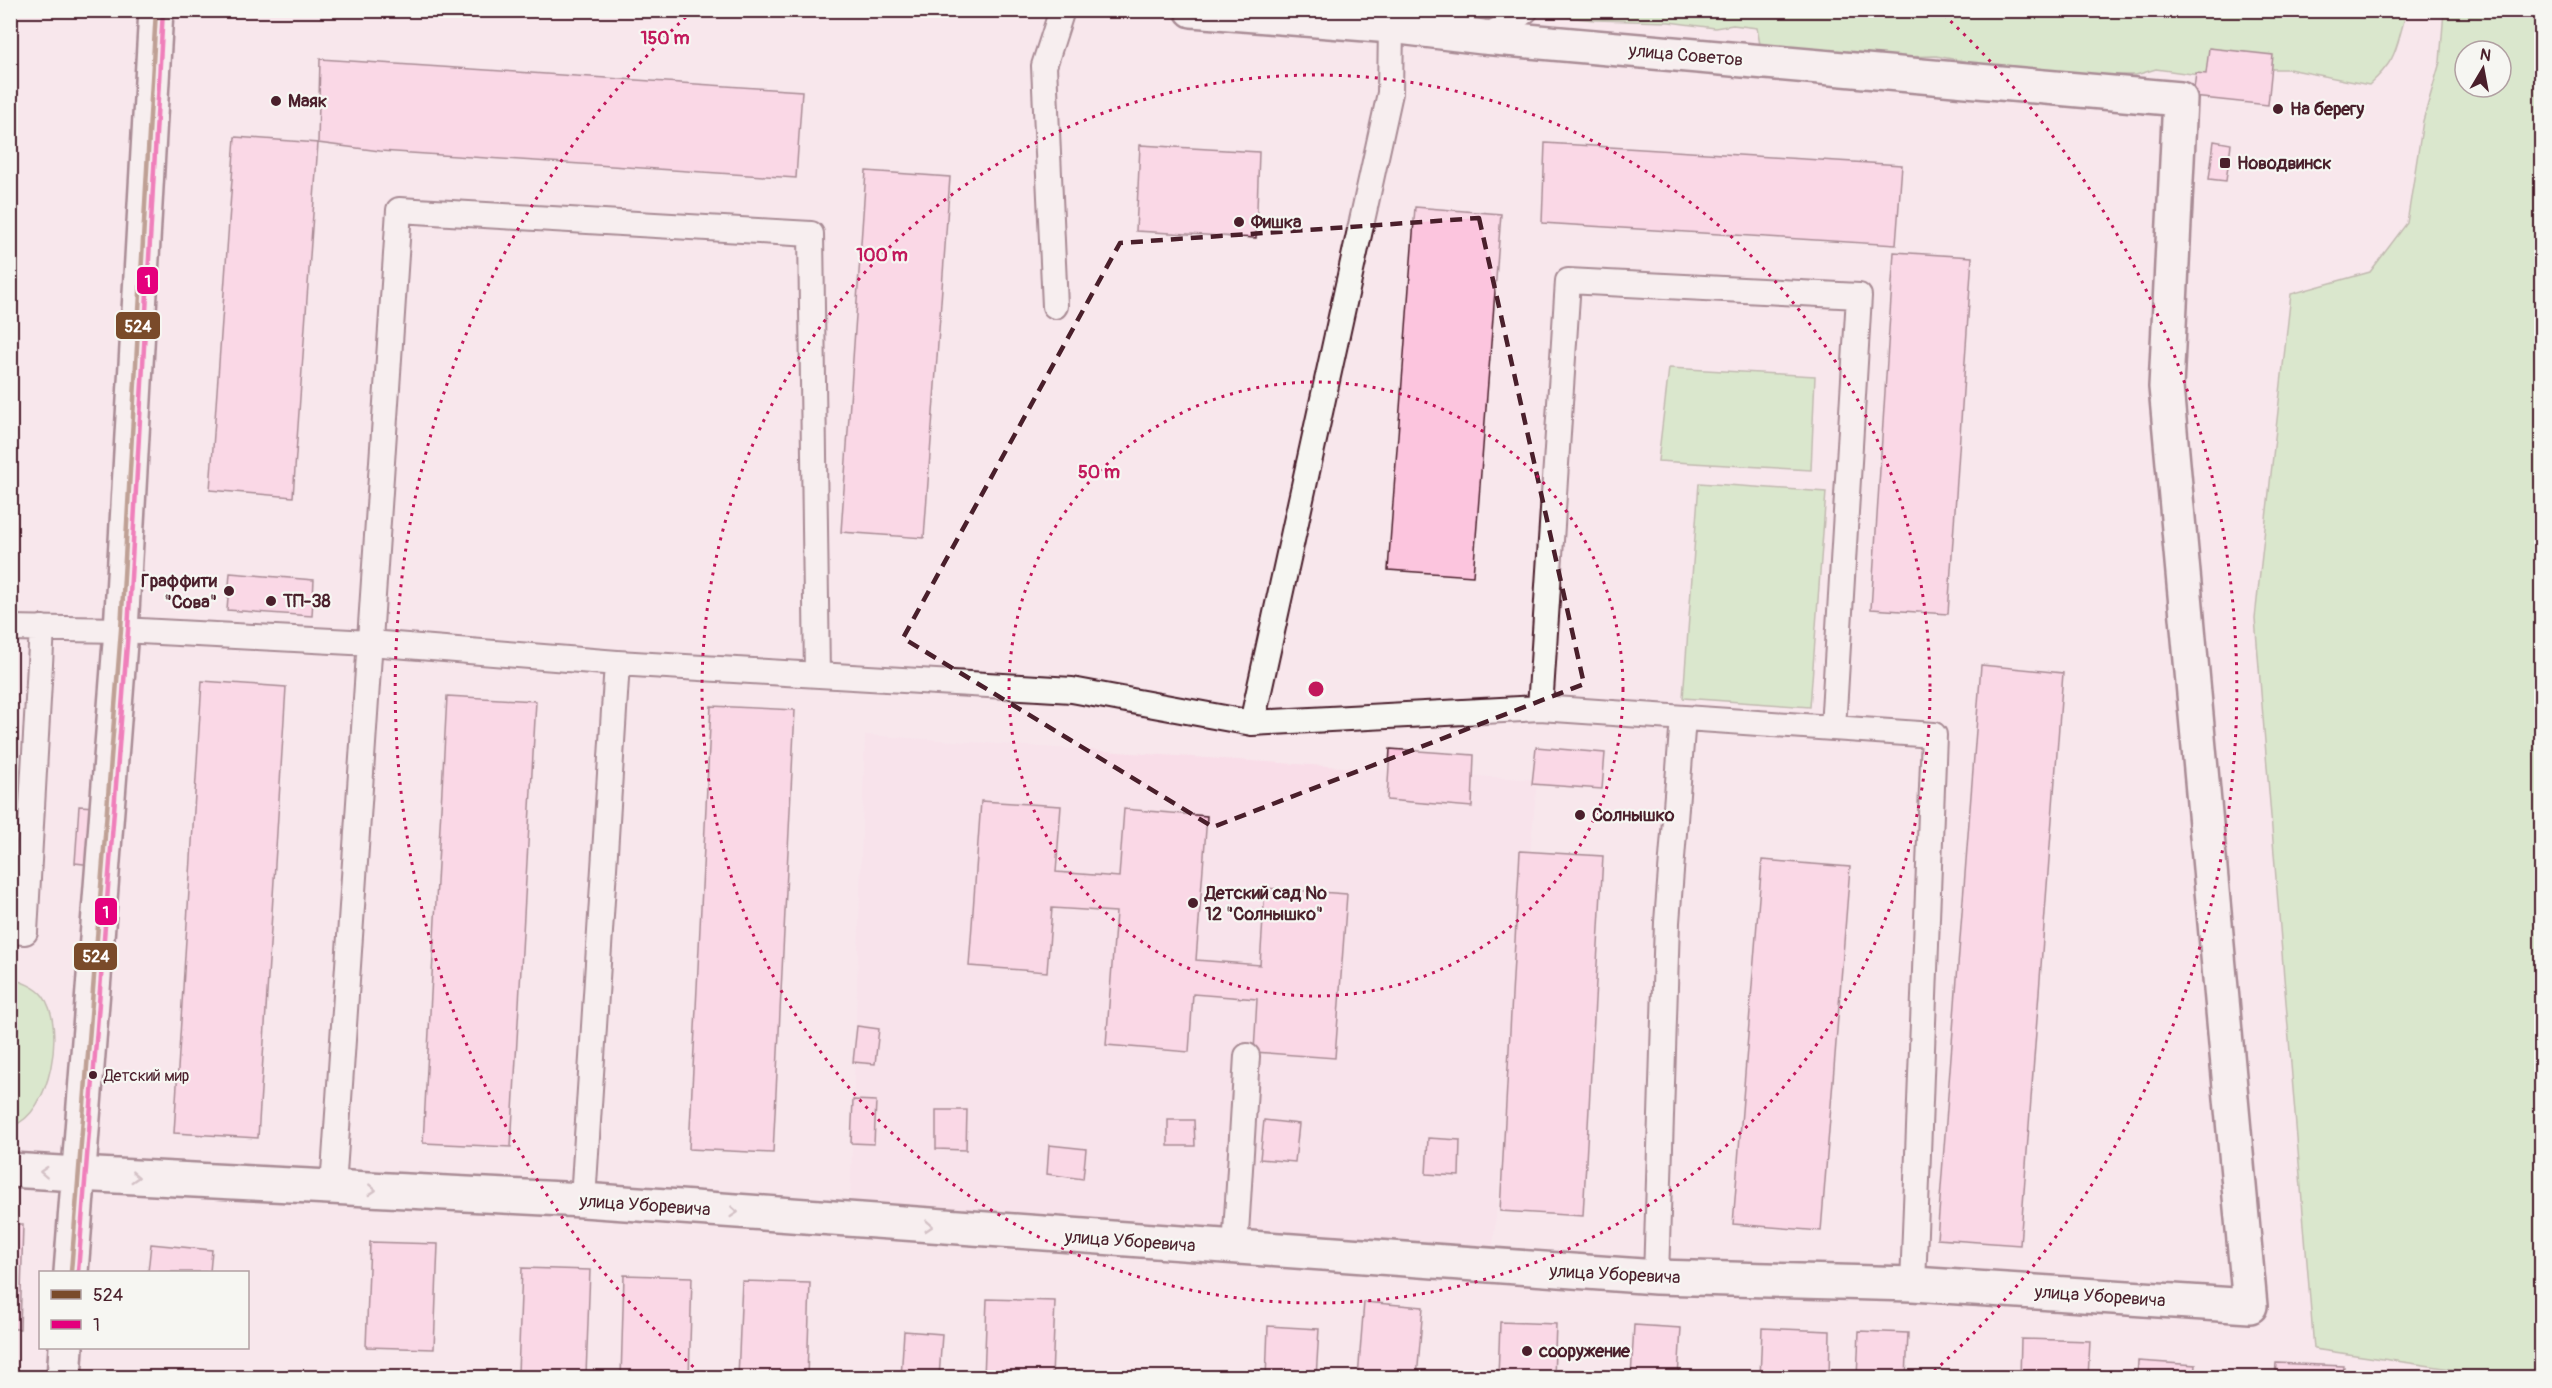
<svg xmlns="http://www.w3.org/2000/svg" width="2552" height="1388" font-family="Pangolin,sans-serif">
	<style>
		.built { fill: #f9dde8 }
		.green { fill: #b7e7a6; stroke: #808368; stroke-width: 1.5; fill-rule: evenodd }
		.building { fill: #fcc5de; stroke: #4a1f2b; stroke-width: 1.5 }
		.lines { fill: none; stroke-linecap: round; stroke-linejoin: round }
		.lane-casing { stroke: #4a1f2b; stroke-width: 28 }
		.street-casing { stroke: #4a1f2b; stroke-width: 38 }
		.secondary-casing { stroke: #4a1f2b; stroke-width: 38 }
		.lane { stroke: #f6f6f2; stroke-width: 24 }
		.street { stroke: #f6f6f2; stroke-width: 33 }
		.secondary { stroke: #f6f6f2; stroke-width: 33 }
		.bus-1-casing { stroke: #f6f6f2; stroke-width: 9 }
		.bus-2-casing { stroke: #f6f6f2; stroke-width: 9 }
		.bus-1 { stroke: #7a4b2a; stroke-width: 4.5 }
		.bus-2 { stroke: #e5007d; stroke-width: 4.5 }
		.oneway { stroke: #a99598 }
		.marked { fill: none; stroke: #4a1f2b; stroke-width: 4.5; stroke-dasharray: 12 8; stroke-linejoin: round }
		.ring { fill: none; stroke: #c2185b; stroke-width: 3; stroke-dasharray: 3 6 }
		.poi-dot { fill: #4a1f2b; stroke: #f6f6f2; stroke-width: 2 }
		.labels { text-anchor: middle; stroke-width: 4.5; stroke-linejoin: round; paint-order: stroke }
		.bus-label { font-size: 16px; fill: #4a1f2b; stroke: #f6f6f2; text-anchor: start }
		.street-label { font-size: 18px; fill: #4a1f2b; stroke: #f6f6f2 }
		.poi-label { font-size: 18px; font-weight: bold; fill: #4a1f2b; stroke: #f6f6f2; text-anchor: start }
		.centre { fill: #c2185b; stroke: #f6f6f2; stroke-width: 3 }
		.ring-label { font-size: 18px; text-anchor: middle; font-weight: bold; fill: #c2185b; stroke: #f6f6f2; stroke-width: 4.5; stroke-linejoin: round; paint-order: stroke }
		.line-badge { stroke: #f6f6f2; stroke-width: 2 }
		.badge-label { font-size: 16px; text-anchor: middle; font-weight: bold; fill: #fff }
	</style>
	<rect width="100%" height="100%" fill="#f8e7ec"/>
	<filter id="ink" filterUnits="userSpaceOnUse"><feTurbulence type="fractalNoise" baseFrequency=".0167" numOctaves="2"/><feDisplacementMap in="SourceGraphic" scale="12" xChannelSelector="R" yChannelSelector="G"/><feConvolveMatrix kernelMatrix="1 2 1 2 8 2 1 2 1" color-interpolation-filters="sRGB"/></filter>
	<g filter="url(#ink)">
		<path class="built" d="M865,735L1537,780L1493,1246L850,1211Z"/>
		<path class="green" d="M1503,11H2407C2395,47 2400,57 2369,85L2289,69H2266L2199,75L2156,69L2136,75H2092L2025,72L1936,56L1763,61L1757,28L1733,25L1715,28L1669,22L1595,20Z
			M2444,11H2541V1377H2474L2465,1371L2314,1349L2255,618L2291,294L2370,272L2407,223L2423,121L2440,62ZM2465,51H2501V87H2465Z
			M1669,368L1815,376L1811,470L1658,461Z
			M1699,483L1826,492L1810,707L1683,698Z
			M11,979C21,981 36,987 43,996C66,1026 51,1114 12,1126Z"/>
		<path class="building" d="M2209,48L2273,55L2268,105L2193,97L2196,73L2206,74Z
			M320,59L802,91L796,178L380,151L318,143Z
			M235,137L318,143L293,497L210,490Z
			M2214,141L2231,144L2226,181L2209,179Z
			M1545,143L1902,165L1896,245L1542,223Z
			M1140,145L1259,152L1256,238L1136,231Z
			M866,171L950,177L924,538L841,532Z
			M1415,207L1501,214L1473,576L1388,570Z
			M1894,252L1972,257L1948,614L1871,609Z
			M230,573L314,580L312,616L227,610Z
			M1981,665L2063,673L2020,1245L1937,1239Z
			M202,681L286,687L258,1138L174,1133Z
			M447,696L536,701L511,1147L423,1143Z
			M711,706L795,710L773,1153L689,1149Z
			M1536,747L1605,753L1602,789L1532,784Z
			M1390,749L1474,755L1472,807L1387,800Z
			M981,801L1061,806L1056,872L1119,877L1124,809L1207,816L1196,960L1260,965L1265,888L1347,894L1335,1058L1254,1052L1257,999L1193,994L1189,1052L1106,1045L1116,912L1052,908L1047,972L969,966Z
			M79,806L96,807L92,865L75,863Z
			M1520,851L1603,856L1583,1216L1500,1211Z
			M1762,860L1850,867L1821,1231L1733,1224Z
			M857,1026L879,1029L875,1064L853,1062Z
			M853,1100L876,1101L874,1144L851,1143Z
			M936,1110H967L966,1150L936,1149Z
			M1168,1120H1194L1195,1146H1168Z
			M1264,1120L1299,1124L1295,1162L1260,1159Z
			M1428,1138L1460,1140L1459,1176L1426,1174Z
			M1049,1145L1086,1149L1083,1179L1047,1174Z
			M10,1224H23L20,1329H10Z
			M370,1242L438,1244L434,1349L366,1347Z
			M151,1244L212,1250L210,1272H148Z
			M522,1268L590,1270L586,1375L518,1373Z
			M624,1275L692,1277L689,1378H621Z
			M742,1281L810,1283L807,1378H738Z
			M987,1299L1055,1301L1052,1378H984Z
			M1364,1302L1423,1307L1417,1378L1358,1377Z
			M1500,1322L1556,1324L1554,1378H1498Z
			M1634,1325L1681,1328L1678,1378H1631Z
			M1268,1326L1319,1329L1316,1378H1266Z
			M1762,1328L1830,1331L1829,1378H1760Z
			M904,1331L942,1334L939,1378H901Z
			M1859,1331L1908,1333L1906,1378H1857Z
			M2021,1339L2090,1341L2088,1378H2020Z
			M2138,1361L2196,1365L2195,1378H2137Z
			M2276,1363L2344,1366L2343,1378H2275Z"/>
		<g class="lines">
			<defs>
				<path id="lane" d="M1483,37L1504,27L1526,10
					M1055,306L1044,66L1062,10
					M10,628L121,630L370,643L617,663L1072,690L1252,723L1540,708L1934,735L1913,1284
					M1540,708L1568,281L1859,296L1833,728
					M1252,723L1390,93L1391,26
					M10,931L25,932L42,628
					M333,1188L399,210L811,234L817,674
					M583,1200L617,663
					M1235,1249L1247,1056
					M1656,1277L1667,922L1683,718"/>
				<path id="street" d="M77,1174L583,1200L1656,1277L1913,1284L2250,1306L2166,387L2180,99L1483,37L1391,26L1192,10"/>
				<path id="secondary" d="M10,1170L77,1174
					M71,1272L121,630L156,10
					M64,1378L66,1348"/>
			</defs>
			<use href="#lane" class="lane-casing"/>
			<use href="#street" class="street-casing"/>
			<use href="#secondary" class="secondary-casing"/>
			<use href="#lane" class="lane"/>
			<use href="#street" class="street"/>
			<use href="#secondary" class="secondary"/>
			<defs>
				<path id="bus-1" d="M71,1272L121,630L156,10"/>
				<path id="bus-2" d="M78,1272L128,631L163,10"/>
			</defs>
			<use href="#bus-1" class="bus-1-casing"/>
			<use href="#bus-2" class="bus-2-casing"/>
			<use href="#bus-1" class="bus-1"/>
			<use href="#bus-2" class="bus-2"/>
		</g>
		<defs><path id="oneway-chevron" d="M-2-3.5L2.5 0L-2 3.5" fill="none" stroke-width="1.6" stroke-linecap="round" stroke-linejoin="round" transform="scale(1.5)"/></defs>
		<g class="oneway">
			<use href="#oneway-chevron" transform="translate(44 1172) rotate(-177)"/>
			<use href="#oneway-chevron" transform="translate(135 1177) rotate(3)"/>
			<use href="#oneway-chevron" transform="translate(372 1190) rotate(3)"/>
			<use href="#oneway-chevron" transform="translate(734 1212) rotate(4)"/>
			<use href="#oneway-chevron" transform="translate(929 1226) rotate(4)"/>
		</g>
	</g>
	<path d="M0 0H2552V1388H0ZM1479,218L1584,684L1213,827L903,638L1120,243Z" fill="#f8e7ec" fill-opacity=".55" fill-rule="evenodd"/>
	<path class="marked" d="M1479,218L1584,684L1213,827L903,638L1120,243Z"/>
	<g class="ring">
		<circle cx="1316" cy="689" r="307"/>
		<circle cx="1316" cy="689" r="614"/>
		<path d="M700 1373A921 921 0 0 1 688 15M1944 15A921 921 0 0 1 1932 1373"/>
	</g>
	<g class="poi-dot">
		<circle cx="276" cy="101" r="6"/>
		<circle cx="2278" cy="109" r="6"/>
		<rect x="2219" y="157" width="12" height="12" rx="3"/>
		<circle cx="1239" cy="222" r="6"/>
		<circle cx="229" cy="591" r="6"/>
		<circle cx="271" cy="601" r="6"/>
		<circle cx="1580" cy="815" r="6"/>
		<circle cx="1193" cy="903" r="6"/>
		<circle cx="93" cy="1075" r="5"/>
		<circle cx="1527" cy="1351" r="6"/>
	</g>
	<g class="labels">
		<g class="bus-label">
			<text x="104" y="1081">Детский мир</text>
		</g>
		<g class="street-label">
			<text transform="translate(1686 55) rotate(5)" y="6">улица Советов</text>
			<text transform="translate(645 1205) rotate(4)" y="6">улица Уборевича</text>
			<text transform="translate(1130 1241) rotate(4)" y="6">улица Уборевича</text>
			<text transform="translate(1615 1274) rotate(3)" y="6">улица Уборевича</text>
			<text transform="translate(2100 1296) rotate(4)" y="6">улица Уборевича</text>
		</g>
		<g class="poi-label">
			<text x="288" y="107">Маяк</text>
			<text x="2290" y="115">На берегу</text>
			<text x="2237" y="169">Новодвинск</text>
			<text x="1251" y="228">Фишка</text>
			<text x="217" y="587" text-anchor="end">Граффити<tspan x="217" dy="21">"Сова"</tspan></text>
			<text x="283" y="607">ТП-38</text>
			<text x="1592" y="821">Солнышко</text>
			<text x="1205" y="899">Детский сад №<tspan x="1205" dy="21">12 "Солнышко"</tspan></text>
			<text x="1539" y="1357">сооружение</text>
		</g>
	</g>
	<circle cx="1316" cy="689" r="9" class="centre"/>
	<g class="ring-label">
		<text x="665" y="44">150 m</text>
		<text x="882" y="261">100 m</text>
		<text x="1099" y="478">50 m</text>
	</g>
	<g class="line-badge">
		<rect x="136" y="266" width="23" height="29" rx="6" fill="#e5007d"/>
		<rect x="115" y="311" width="46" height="29" rx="6" fill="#7a4b2a"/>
		<rect x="94" y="897" width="24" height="29" rx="6" fill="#e5007d"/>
		<rect x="73" y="942" width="45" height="29" rx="6" fill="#7a4b2a"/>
	</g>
	<g class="badge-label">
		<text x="148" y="287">1</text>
		<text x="138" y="332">524</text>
		<text x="106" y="918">1</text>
		<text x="96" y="962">524</text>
	</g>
	<rect width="2552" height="1388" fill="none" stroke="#f6f6f2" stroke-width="36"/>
	<rect x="18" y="18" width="2516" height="1352" fill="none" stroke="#4a1f2b" stroke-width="2" filter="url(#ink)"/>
	<rect x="39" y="1271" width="210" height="78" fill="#f6f6f2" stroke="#b1a0a2" stroke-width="1.5"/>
	<rect x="51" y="1290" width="30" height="9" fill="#7a4b2a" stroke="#b1a0a2" stroke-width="1.5"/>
	<text x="93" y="1301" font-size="18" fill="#4a1f2b">524</text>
	<rect x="51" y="1320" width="30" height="9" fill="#e5007d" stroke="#b1a0a2" stroke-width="1.5"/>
	<text x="93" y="1331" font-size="18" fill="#4a1f2b">1</text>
	<g transform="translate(2483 69) rotate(10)"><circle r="28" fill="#f6f6f2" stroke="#b1a0a2" stroke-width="1.5"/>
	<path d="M0-4.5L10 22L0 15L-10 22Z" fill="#4a1f2b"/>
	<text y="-9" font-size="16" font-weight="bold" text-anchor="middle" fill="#4a1f2b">N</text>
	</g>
</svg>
